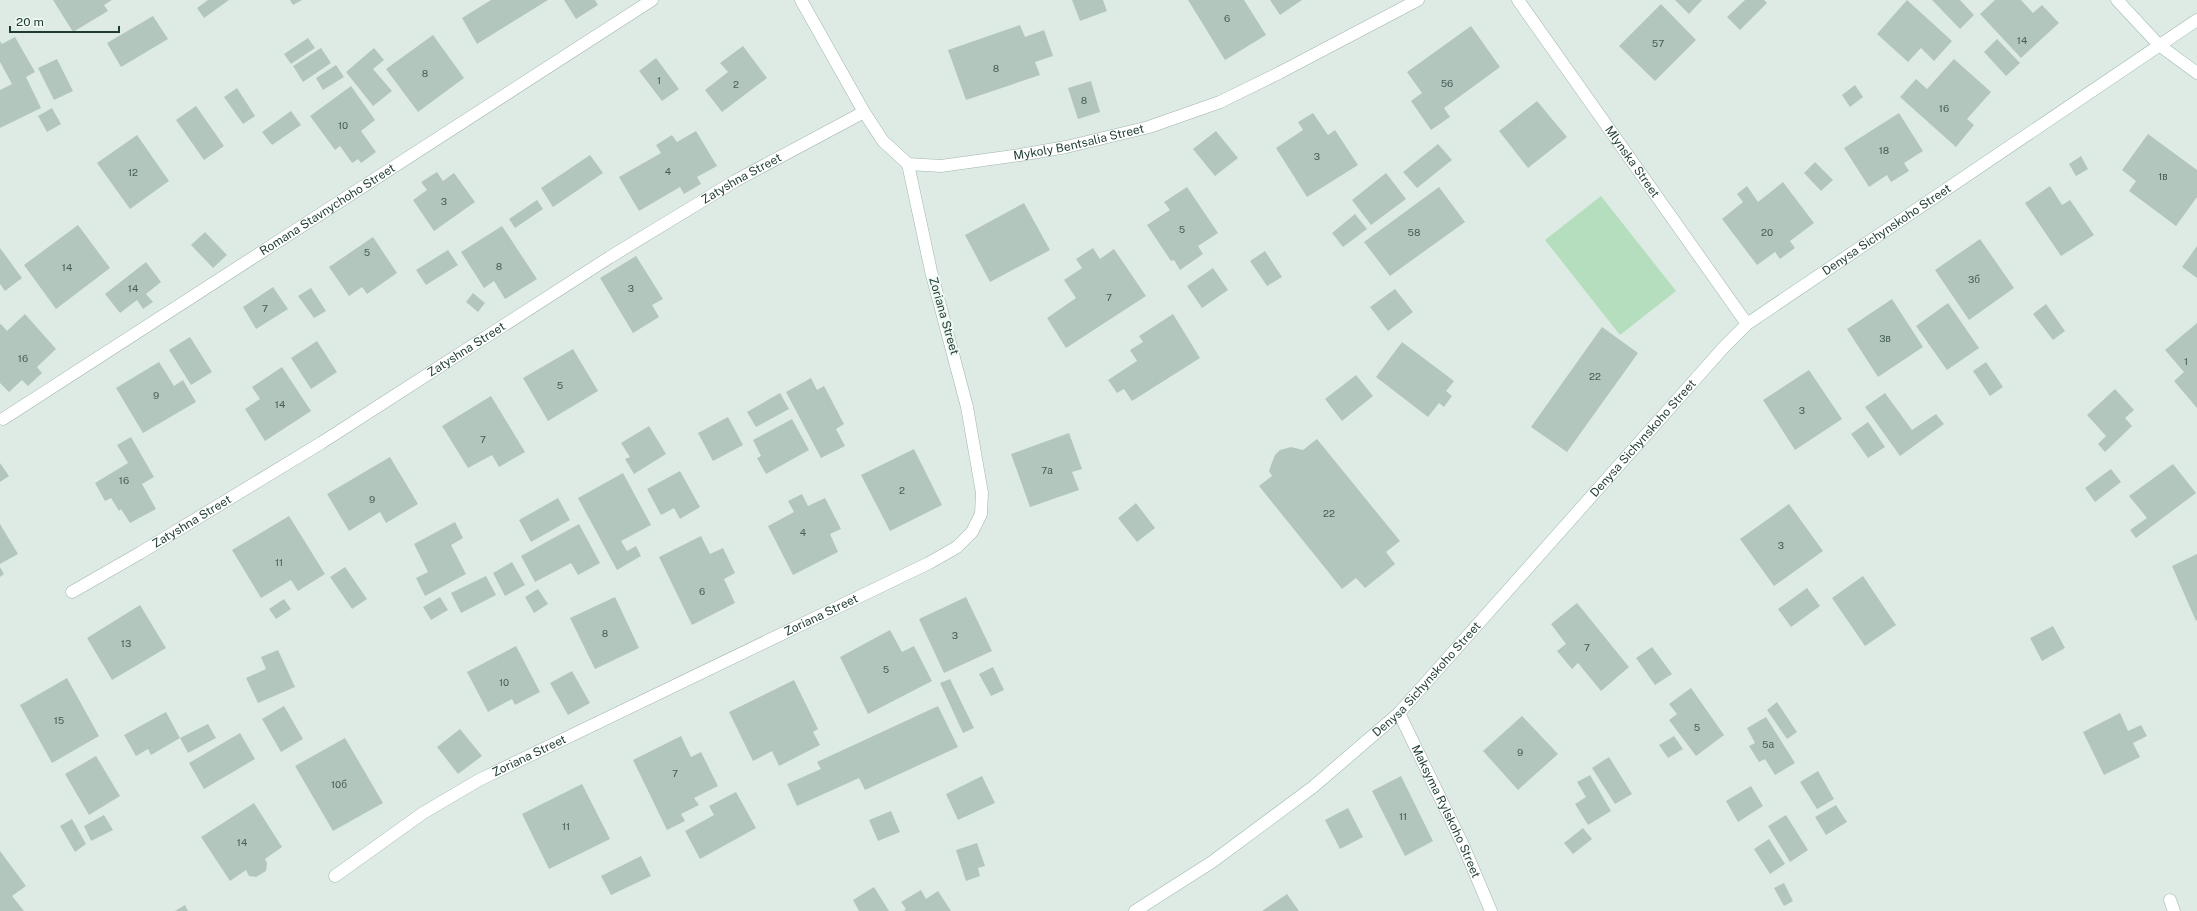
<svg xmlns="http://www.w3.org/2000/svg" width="2197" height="911" font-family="'Public Sans',sans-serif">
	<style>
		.green { fill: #b5debf }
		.building { fill: #b3c6be }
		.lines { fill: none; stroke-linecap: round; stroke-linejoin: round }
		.street-casing { stroke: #a1b3ac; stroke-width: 13 }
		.secondary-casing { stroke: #9cb8ad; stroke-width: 13 }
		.street { stroke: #fff; stroke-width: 12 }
		.secondary { stroke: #fff; stroke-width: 12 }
		.labels { text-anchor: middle; stroke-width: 4; stroke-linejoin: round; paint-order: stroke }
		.number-label { font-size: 10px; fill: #435e56 }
		.street-label { font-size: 12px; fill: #1e3c33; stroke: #eff8f3 }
	</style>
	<rect width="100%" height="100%" fill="#deebe5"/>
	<path class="green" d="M1601,196L1676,291L1620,335L1545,240Z"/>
	<path class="building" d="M53,0H112L104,5L108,11L73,32Z
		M208,0H229L204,18L197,8Z
		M290,0H302L293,5Z
		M491,0H548L477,44L462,18Z
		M564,0H595L598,5L576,19Z
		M1072,0H1103L1107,11L1080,21Z
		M1188,0H1244L1266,35L1225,60Z
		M1270,0H1302L1280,15Z
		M1675,0H1702L1689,14Z
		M1745,0H1764L1767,3L1740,30L1727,17Z
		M1907,0L1952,41L1934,61L1921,48L1908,62L1877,34Z
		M1932,0H1960L1974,15L1960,29Z
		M1995,0H2021L2033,13L2042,5L2059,23L2021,58L1980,14Z
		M1661,4L1696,40L1655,81L1619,46Z
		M153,16L168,39L121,67L107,43Z
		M1020,25L1025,37L1044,30L1053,56L1035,62L1040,75L966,100L948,50Z
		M1471,26L1500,67L1444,108L1450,117L1431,130L1411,101L1422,93L1407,72Z
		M433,35L464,78L418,112L386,69Z
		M15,37L35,72L26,77L41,108L0,128V90L12,84L0,62V41L2,44Z
		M308,38L315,48L291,64L284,54Z
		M1997,39L2020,63L2006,76L1984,52Z
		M743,46L767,78L722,112L705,90L728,72L720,63Z
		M321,48L331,63L303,82L293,66Z
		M374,48L384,60L373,69L392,91L373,106L346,72Z
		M656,58L679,89L662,101L639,71Z
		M57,59L73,91L54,100L38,68Z
		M1954,59L1991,92L1967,119L1974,125L1956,147L1900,97L1916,79L1927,89Z
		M336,65L344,77L323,90L316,78Z
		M1091,81L1100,112L1078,119L1068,88Z
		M1855,85L1863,97L1850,107L1842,95Z
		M351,86L375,120L361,131L376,152L361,163L358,159L352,163L340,146L335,150L310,116Z
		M237,88L255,116L243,124L224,97Z
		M1537,101L1567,137L1528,168L1499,131Z
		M196,106L224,146L204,160L176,120Z
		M52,108L61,124L47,132L38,116Z
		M291,111L301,125L272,145L262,132Z
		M1313,113L1328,135L1335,130L1358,165L1307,197L1276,148L1303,130L1298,122Z
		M1899,113L1923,151L1904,163L1909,171L1891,182L1887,175L1869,187L1844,148Z
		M696,131L717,166L697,177L701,184L684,194L680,187L639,211L619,177L661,153L656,145L672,135L677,142Z
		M1216,131L1238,158L1215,176L1193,149Z
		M2148,134L2197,170V197L2176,226L2129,191L2136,181L2122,170Z
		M137,135L169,181L130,209L97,163Z
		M1438,144L1452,160L1417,188L1403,172Z
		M590,155L603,173L553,207L541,188Z
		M2081,156L2088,169L2076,176L2069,164Z
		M1815,162L1833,180L1821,191L1804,173Z
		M437,172L443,181L454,173L475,202L434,231L413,200L427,190L421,182Z
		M1386,173L1406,199L1371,225L1352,200Z
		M1783,182L1814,223L1790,241L1795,248L1780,259L1775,252L1757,265L1722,219L1743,202L1737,194L1747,186L1758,202Z
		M2050,186L2062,205L2070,200L2094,235L2061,256L2025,203Z
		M1187,187L1218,233L1198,246L1203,254L1180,270L1174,260L1171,261L1147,225L1170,210L1164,202Z
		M1439,187L1465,222L1390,276L1364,242Z
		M537,200L543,209L515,228L509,219Z
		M1024,203L1050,250L990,282L965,235Z
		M1355,214L1367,229L1343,247L1332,233Z
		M78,225L110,268L56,309L24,265Z
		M502,226L537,279L505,299L494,281L484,288L461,252Z
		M205,232L227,255L213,268L191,245Z
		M373,237L397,273L367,294L362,287L349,296L329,267Z
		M1980,239L2014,288L1969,320L1935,270Z
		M2197,246V278L2182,267Z
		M0,248L22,278L5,291L0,284Z
		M1093,248L1100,259L1114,249L1146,296L1066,348L1047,318L1076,298L1064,280L1082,268L1076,259Z
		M448,250L458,265L426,285L416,270Z
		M1265,251L1282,277L1267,286L1250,261Z
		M636,256L663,299L652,305L659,317L633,333L600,278Z
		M146,262L161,282L146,294L153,302L143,309L137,300L120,313L105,294Z
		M1213,268L1228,290L1202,308L1187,286Z
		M273,287L288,309L256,329L243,307Z
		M311,288L326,311L314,318L298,296Z
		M1395,289L1413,312L1388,331L1370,307Z
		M473,293L485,303L478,312L466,302Z
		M1892,299L1923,347L1878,377L1847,329Z
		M1948,303L1979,348L1947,370L1916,326Z
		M2046,304L2065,331L2053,340L2033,314Z
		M25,314L56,349L37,367L42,373L28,386L22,380L9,392L0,383V325L1,324L7,331Z
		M1173,314L1200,358L1132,401L1124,389L1117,393L1108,380L1137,361L1130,350L1143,342L1139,336Z
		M2197,323V408L2174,381L2184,372L2165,350Z
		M1602,327L1638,353L1567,452L1531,427Z
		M190,337L212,372L191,385L169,350Z
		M317,341L337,372L311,389L291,358Z
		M1402,342L1454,381L1446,391L1452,396L1444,407L1439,403L1428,417L1376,377Z
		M573,349L598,391L548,421L523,378Z
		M159,362L174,386L183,380L196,402L143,433L116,388Z
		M1986,362L2003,387L1990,396L1973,371Z
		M282,367L311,411L265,441L245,409L260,399L252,387Z
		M1809,370L1842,419L1795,450L1763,400Z
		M1356,375L1373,396L1342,421L1325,399Z
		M811,378L817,390L824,386L844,424L836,429L845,446L821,458L786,392Z
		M2115,389L2134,410L2125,418L2132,426L2105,452L2098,444L2106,436L2087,415Z
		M780,393L789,409L756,427L747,412Z
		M1885,393L1912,430L1936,414L1944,424L1900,456L1865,407Z
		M491,396L525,452L499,467L492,455L468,468L442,426Z
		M728,417L743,445L713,461L698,433Z
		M792,419L809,450L766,474L757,458L761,456L753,440Z
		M1868,422L1885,447L1868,458L1851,434Z
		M649,426L666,454L634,474L625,459L630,457L621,443Z
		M1069,433L1082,469L1072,472L1079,490L1030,507L1011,454Z
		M131,437L154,477L142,484L156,509L130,523L121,509L119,511L111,498L105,501L95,483L128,463L117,445Z
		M1317,439L1400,541L1386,552L1395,564L1365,588L1356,578L1342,589L1259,486L1272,476L1269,471L1271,465L1275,455L1280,450L1291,447L1303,450Z
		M914,449L942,505L890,531L861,475Z
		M390,457L418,504L386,523L380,512L349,531L327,494Z
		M0,463L9,476L0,482Z
		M2173,464L2196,493L2136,538L2130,530L2147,518L2129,496Z
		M2111,469L2121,482L2095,502L2085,488Z
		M680,471L700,507L680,519L674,508L661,515L647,489Z
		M623,473L651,525L621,541L627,551L636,546L641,556L617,570L578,498Z
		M802,494L808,506L825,498L841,529L830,534L838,552L793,575L768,526L794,512L788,501Z
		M558,498L570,520L531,542L519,520Z
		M1136,503L1155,528L1137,542L1118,518Z
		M1789,504L1823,551L1774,586L1740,539Z
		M289,516L325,574L298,591L291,580L261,598L232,550Z
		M455,522L463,538L451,545L466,574L425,596L416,578L428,572L414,544Z
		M0,524L18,554L0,564Z
		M579,524L600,563L578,575L571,563L535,582L521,556Z
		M701,536L710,554L723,548L735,573L724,579L735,603L692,625L659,557Z
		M2197,554V620L2196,621L2172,566Z
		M512,562L525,585L505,596L493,573Z
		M0,567L4,574L0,577Z
		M345,567L367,599L352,609L330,577Z
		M486,576L496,595L461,613L451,593Z
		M1863,576L1896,625L1865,646L1832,598Z
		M1807,588L1820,606L1791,627L1778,609Z
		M538,589L548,604L534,613L525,597Z
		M440,597L448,610L431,620L423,607Z
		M615,597L639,648L595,669L570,618Z
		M966,597L992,651L944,673L919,619Z
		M284,599L291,609L276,619L269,609Z
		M1577,603L1629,667L1601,691L1578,663L1572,669L1557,651L1566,644L1551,624Z
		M140,605L166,648L112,680L87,638Z
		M2053,626L2065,648L2042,661L2030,638Z
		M890,630L902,652L914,646L932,681L868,714L840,657Z
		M516,646L540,692L515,705L512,699L488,712L467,672Z
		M1652,647L1672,674L1655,685L1636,658Z
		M278,650L295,687L258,703L246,678L266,669L261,657Z
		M993,667L1004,690L991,696L979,674Z
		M572,671L590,703L568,715L550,683Z
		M67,678L99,736L52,763L20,705Z
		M950,679L974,728L963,733L940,683Z
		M794,680L818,729L813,732L820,745L779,766L772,751L753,761L729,712Z
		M1691,688L1724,735L1696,756L1669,720L1677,714L1669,704Z
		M1777,702L1797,732L1787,739L1767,710Z
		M284,706L303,739L281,752L262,719Z
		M938,706L958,747L865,790L859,778L797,806L787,784L821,769L817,762Z
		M166,712L180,738L151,755L148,749L136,756L124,735Z
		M2120,713L2128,731L2141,725L2147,736L2133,743L2140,757L2104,775L2083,732Z
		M1522,716L1558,754L1518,790L1483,751Z
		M1766,717L1795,763L1775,775L1765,759L1759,762L1749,746L1755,743L1747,728Z
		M208,724L216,738L188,753L180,738Z
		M460,729L482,756L458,774L437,747Z
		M240,733L255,759L204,789L189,763Z
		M681,736L691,757L701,752L718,786L694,798L699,805L681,814L685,821L667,830L633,760Z
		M1674,736L1683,749L1668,758L1659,745Z
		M345,738L383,803L333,831L295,766Z
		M96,756L120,796L89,815L65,774Z
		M1609,757L1632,794L1615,804L1592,768Z
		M1818,771L1834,799L1817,809L1800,782Z
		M1590,775L1611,811L1588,825L1575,804L1586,797L1577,782Z
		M982,776L995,803L958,820L946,794Z
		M1401,776L1433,841L1405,856L1372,791Z
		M582,784L610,839L549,869L522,814Z
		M1751,786L1763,806L1738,822L1726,801Z
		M736,792L756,828L700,859L685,831L714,815L709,806Z
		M254,803L282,847L265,859L267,863L266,871L256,877L249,876L246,870L230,881L201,837Z
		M1836,805L1847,822L1826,835L1815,817Z
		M1348,808L1363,837L1340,849L1325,820Z
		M891,811L900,832L878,841L869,820Z
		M104,815L113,830L91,841L84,826Z
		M1786,815L1808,850L1790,862L1768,826Z
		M72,819L86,844L75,852L60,826Z
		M1583,828L1592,839L1573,854L1564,843Z
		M1769,839L1785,864L1770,874L1754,849Z
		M977,843L985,866L978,868L980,876L966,881L956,850Z
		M0,851L26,886L12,896L24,911H0Z
		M641,856L651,876L611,895L601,876Z
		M1784,883L1793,901L1784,906L1774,888Z
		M874,887L889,911H859L853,900Z
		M921,890L926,899L938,891L951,911H904L906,909L901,902Z
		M1287,894L1299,911H1262Z
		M185,905L188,911H175Z"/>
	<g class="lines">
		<defs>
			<g id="street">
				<path id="s1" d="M801,0L864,112L883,141L908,164L941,166L1020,155L1066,147L1149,127L1220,102L1279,73L1418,0"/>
				<path id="s2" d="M1518,0L1747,324"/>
				<path id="s3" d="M3,419L652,0"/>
				<path id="s4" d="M72,592L140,553L321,443L610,257L735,181L864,112"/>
				<path id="s5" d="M1399,713L1463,845L1491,911"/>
				<path id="s6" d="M335,876L423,813L479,780L929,563L957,547L972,532L981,514L982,493L967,407L931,271L908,164"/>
				<path d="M2170,900L2174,911"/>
			</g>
			<g id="secondary">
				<path d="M2117,0L2159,45L2197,73"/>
				<path id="s7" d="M1135,911L1212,862L1313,787L1399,713L1724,347L1747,324L2197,20"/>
			</g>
		</defs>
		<use href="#street" class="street-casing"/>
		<use href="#secondary" class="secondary-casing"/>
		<use href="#street" class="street"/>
		<use href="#secondary" class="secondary"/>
	</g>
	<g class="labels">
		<g class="number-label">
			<text x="1227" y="22">6</text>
			<text x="2022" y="44">14</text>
			<text x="1658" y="47">57</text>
			<text x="996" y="72">8</text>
			<text x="425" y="77">8</text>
			<text x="659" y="84">1</text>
			<text x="1447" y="87">56</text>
			<text x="736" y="88">2</text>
			<text x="1084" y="104">8</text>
			<text x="1944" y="112">16</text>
			<text x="343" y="129">10</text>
			<text x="1884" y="154">18</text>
			<text x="1317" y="160">3</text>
			<text x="668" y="175">4</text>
			<text x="133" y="176">12</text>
			<text x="2163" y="180">1в</text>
			<text x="444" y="205">3</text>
			<text x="1182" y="233">5</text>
			<text x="1414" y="236">58</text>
			<text x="1767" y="236">20</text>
			<text x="367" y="256">5</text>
			<text x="499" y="270">8</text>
			<text x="67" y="271">14</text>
			<text x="1974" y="283">3б</text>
			<text x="133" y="292">14</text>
			<text x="631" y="292">3</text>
			<text x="1109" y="301">7</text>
			<text x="265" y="312">7</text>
			<text x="1885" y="342">3в</text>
			<text x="23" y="362">16</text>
			<text x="2186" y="365">1</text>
			<text x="1595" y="380">22</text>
			<text x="560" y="389">5</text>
			<text x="156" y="399">9</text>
			<text x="280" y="408">14</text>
			<text x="1802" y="414">3</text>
			<text x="483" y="443">7</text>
			<text x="1047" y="474">7а</text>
			<text x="124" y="484">16</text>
			<text x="902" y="494">2</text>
			<text x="372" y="503">9</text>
			<text x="1329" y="517">22</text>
			<text x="803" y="536">4</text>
			<text x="1781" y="549">3</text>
			<text x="279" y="566">11</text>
			<text x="702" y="595">6</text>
			<text x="605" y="637">8</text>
			<text x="955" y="639">3</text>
			<text x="126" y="647">13</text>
			<text x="1587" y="651">7</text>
			<text x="886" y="673">5</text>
			<text x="504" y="686">10</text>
			<text x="59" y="724">15</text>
			<text x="1697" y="731">5</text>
			<text x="1768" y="748">5а</text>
			<text x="1520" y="756">9</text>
			<text x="675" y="777">7</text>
			<text x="339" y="788">10б</text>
			<text x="1403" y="820">11</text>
			<text x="566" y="830">11</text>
			<text x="242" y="846">14</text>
		</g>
		<g class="street-label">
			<text dy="4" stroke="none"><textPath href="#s1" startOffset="370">Mykoly Bentsalia Street</textPath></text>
			<text dy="4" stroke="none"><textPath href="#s2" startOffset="198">Mlynska Street</textPath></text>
			<text dy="4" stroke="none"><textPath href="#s4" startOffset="787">Zatyshna Street</textPath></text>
			<text dy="4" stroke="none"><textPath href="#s3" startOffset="386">Romana Stavnychoho Street</textPath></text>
			<text dy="4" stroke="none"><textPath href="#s7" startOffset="1021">Denysa Sichynskoho Street</textPath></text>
			<text transform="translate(944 316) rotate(74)" y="4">Zoriana Street</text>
			<text dy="4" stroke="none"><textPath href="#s4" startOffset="463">Zatyshna Street</textPath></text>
			<text dy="4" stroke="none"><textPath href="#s7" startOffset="698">Denysa Sichynskoho Street</textPath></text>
			<text dy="4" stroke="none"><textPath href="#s4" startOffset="139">Zatyshna Street</textPath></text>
			<text dy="4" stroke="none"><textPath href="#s6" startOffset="553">Zoriana Street</textPath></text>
			<text dy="4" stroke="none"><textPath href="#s7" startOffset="374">Denysa Sichynskoho Street</textPath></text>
			<text dy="4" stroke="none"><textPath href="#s6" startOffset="229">Zoriana Street</textPath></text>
			<text dy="4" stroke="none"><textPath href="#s5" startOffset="109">Maksyma Rylskoho Street</textPath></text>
		</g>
	</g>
	<path d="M10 26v6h109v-6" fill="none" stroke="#1e3c33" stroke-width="2"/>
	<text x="16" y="26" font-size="12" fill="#1e3c33" stroke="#eff8f3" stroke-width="3" paint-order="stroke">20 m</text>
</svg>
